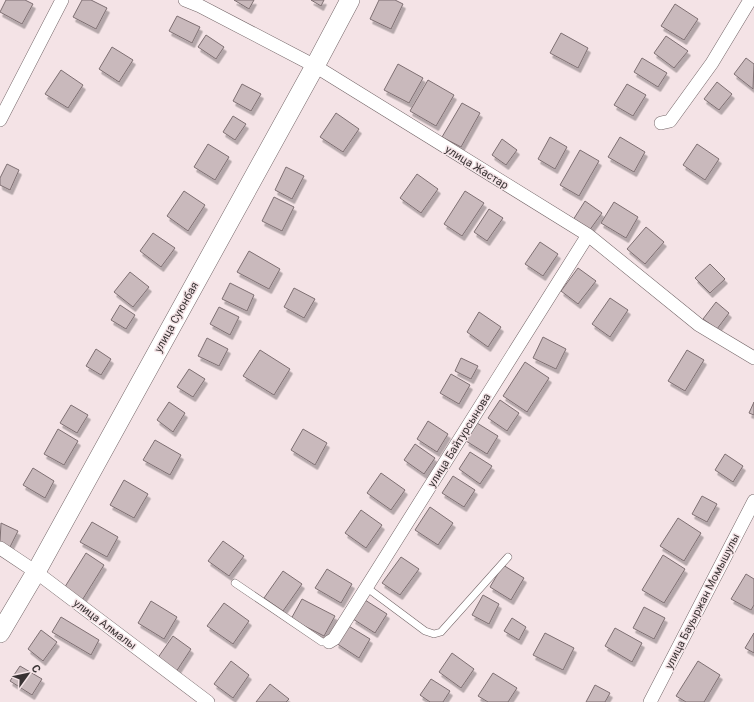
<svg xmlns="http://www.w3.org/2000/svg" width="754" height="702" font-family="Roboto,sans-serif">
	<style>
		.building { fill: #c9b9bc; stroke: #7e6f72; filter: url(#shadow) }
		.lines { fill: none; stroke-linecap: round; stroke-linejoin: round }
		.service-casing { stroke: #746668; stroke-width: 8 }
		.minor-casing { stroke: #746668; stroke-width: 14 }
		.secondary-casing { stroke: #746668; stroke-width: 20 }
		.service { stroke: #fff; stroke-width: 7 }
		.minor { stroke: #fff; stroke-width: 13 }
		.secondary { stroke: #fff; stroke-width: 19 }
		.labels { text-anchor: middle; stroke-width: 3; stroke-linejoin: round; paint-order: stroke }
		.street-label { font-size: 11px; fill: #393334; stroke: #f4e3e6 }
	</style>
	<defs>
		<filter id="shadow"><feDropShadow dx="2.5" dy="4.5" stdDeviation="0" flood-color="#0004"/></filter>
	</defs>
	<rect width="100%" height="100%" fill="#f4e3e6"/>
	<path class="building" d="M6,0H25L33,4L22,24L0,12Z
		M82,0H91L107,8L96,29L73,17Z
		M234,0H254L249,9Z
		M311,0H324L321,6Z
		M379,0H395L403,4L391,29L370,19Z
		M675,4L698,19L684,40L661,26Z
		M177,16L200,27L192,43L169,31Z
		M561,33L588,48L578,68L550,53Z
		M206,35L224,47L216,59L198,47Z
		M666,36L688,51L674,68L654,53Z
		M112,47L133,60L119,82L99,69Z
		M642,58L667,73L658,87L634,72Z
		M746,58L754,64L753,89L734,74Z
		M398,64L423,78L409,103L384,90Z
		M61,70L83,85L68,108L45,94Z
		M428,80L454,95L436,126L410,111Z
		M717,82L732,94L719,110L704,99Z
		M242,84L261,94L251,111L233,101Z
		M627,84L646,95L633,116L614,105Z
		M462,103L480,113L461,147L442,137Z
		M336,113L359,129L343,152L320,137Z
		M233,116L246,124L235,140L223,132Z
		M550,137L567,147L555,169L538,159Z
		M620,137L645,152L634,172L608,157Z
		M502,139L517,150L506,165L492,155Z
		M208,144L229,157L215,180L194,167Z
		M697,144L719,159L705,180L683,165Z
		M580,150L599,161L579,196L560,185Z
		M7,164L19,170L10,190L0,185V178Z
		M286,167L304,176L292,199L275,190Z
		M417,174L438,189L421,213L400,198Z
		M184,191L205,205L188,231L167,216Z
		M465,191L484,203L462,236L444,224Z
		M274,197L294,207L282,231L262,221Z
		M585,201L602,213L589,231L573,220Z
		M614,202L638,217L626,238L601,223Z
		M489,209L503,218L487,241L474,232Z
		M646,227L664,242L645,264L627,249Z
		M153,233L175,248L161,267L140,251Z
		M540,242L558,254L543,276L525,264Z
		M249,251L280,269L269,289L237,272Z
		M710,264L725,279L710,293L695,278Z
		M578,268L596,281L578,304L561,291Z
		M130,272L149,287L133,307L114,292Z
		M230,283L254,295L247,311L222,299Z
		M294,288L315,299L304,318L284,307Z
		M610,298L628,310L610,337L592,324Z
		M716,302L729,313L717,329L703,319Z
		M120,305L135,315L126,329L111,320Z
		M219,307L239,317L230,335L210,324Z
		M479,312L501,327L488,347L467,332Z
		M543,337L566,349L556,369L533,358Z
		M207,338L228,349L219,366L198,356Z
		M96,349L111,359L101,375L86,366Z
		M260,350L290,369L274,395L243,376Z
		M687,350L704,360L685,391L668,381Z
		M461,358L478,366L471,379L455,371Z
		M525,362L549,378L527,412L503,396Z
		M189,369L205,379L193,397L177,387Z
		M451,374L470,385L459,404L440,393Z
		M500,400L519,413L507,431L488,418Z
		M169,402L185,413L173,432L157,420Z
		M754,402V415L749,413Z
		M71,405L88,415L77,433L60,423Z
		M428,421L448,434L437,452L417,439Z
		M477,423L498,436L487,454L466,441Z
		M58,429L78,441L64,465L44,454Z
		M303,429L327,443L315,465L291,450Z
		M155,440L181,455L170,475L143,460Z
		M415,444L435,458L424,474L404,460Z
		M470,452L492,466L480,484L459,469Z
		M725,454L743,466L733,482L715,470Z
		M33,468L54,481L45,498L23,485Z
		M381,473L405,490L391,510L367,493Z
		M453,476L475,490L464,507L442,493Z
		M124,480L148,494L134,518L110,505Z
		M702,496L717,504L707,522L692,514Z
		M430,507L453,523L438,545L415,530Z
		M361,510L382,525L366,548L345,533Z
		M678,518L701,533L684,561L660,546Z
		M92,522L118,537L107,557L80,542Z
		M1,523L18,531L10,547L0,542Z
		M223,541L244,556L229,576L208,561Z
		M86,553L104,565L81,602L63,590Z
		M663,555L685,569L664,603L642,590Z
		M401,557L419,569L400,595L382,583Z
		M503,565L524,578L511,600L490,587Z
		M327,569L352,584L341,603L315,588Z
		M283,571L302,584L283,611L264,598Z
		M746,574L754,579V605L751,610L731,599Z
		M483,595L499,604L489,624L472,615Z
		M302,599L335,616L324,636L291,619Z
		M365,600L387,614L375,633L353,619Z
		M151,601L177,617L164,639L138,623Z
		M224,603L249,621L233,644L207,626Z
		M644,607L665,618L654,639L633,628Z
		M61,617L99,640L91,655L52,632Z
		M512,618L526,627L519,640L504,631Z
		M347,625L370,639L359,658L336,643Z
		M615,628L642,643L632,662L605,646Z
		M41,630L57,642L43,661L28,649Z
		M545,633L574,648L563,670L533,655Z
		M754,633V653L745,648Z
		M173,636L191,649L176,672L157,659Z
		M452,653L474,669L461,688L439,672Z
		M231,661L249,675L233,698L214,684Z
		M698,661L720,675L704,702H686L676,696Z
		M20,666L42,679L32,695L10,681Z
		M493,673L517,688L508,702H488L478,696Z
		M431,679L450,691L443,702H430L420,695Z
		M270,684L289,699L286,702H256Z
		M595,685L610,693L605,702H586Z"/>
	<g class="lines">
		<defs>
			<path id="service" d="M235,583L322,642H329
				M366,587L425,631L434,634L441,632L508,557"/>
			<path id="minor" d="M185,0L200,6L315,66L588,235L699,325L754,358
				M0,120L62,0
				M661,123L670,121L712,63L750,0
				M0,548L36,572L208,702
				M329,642L334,639L588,235
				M650,702L754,501"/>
			<path id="secondary" d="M0,633L36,572L315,66L350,0"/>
		</defs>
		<use href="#service" class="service-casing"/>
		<use href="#minor" class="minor-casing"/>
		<use href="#secondary" class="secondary-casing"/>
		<use href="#service" class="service"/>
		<use href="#minor" class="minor"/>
		<use href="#secondary" class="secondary"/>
	</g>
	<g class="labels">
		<g class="street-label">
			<text transform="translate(477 167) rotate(32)" y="4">улица Жастар</text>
			<text transform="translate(176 317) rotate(-61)" y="4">улица Суюнбая</text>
			<text transform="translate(459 440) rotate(-58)" y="4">улица Байтурсынова</text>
			<text transform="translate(702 601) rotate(-63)" y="4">улица Бауыржан Момышулы</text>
			<text transform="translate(105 624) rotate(37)" y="4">улица Алмалы</text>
		</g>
	</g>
	<g transform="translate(28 674) rotate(57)" stroke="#f4e3e6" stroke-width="3" paint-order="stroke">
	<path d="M0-3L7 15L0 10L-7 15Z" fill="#393334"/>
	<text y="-6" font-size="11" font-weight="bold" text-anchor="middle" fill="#393334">С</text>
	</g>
</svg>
